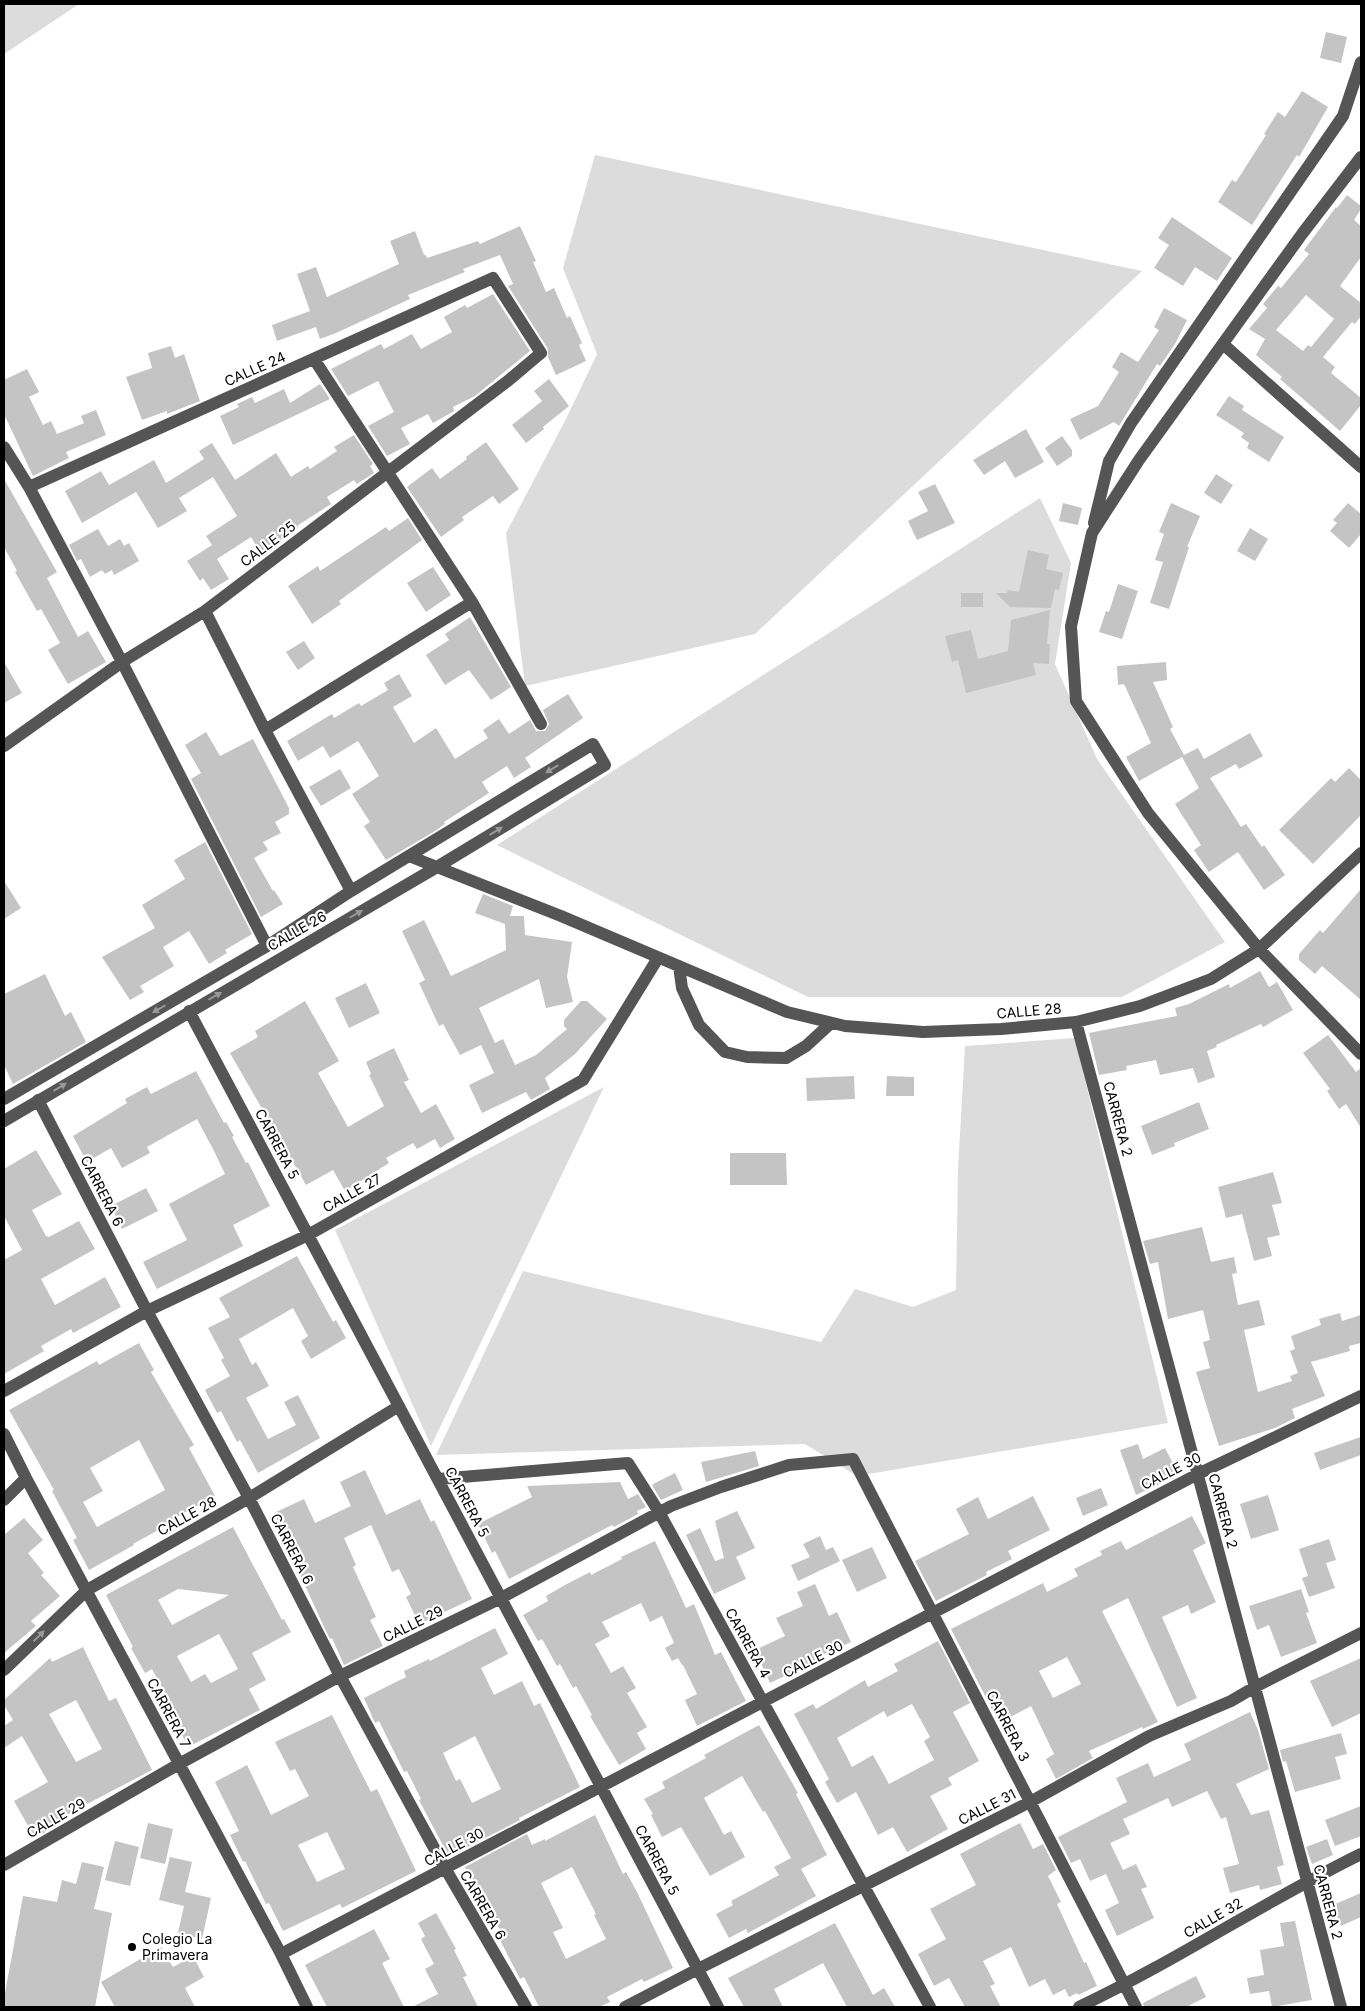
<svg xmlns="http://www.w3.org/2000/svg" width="1365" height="2011" font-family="Inter,sans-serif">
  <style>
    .green { fill: #dcdcdc }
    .building { fill: #c4c4c4; fill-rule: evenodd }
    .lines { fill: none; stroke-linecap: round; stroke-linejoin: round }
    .minor { stroke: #555; stroke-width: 12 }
    .oneway { fill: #999 }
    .poi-dot { fill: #000; stroke: #fff; stroke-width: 2 }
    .labels { text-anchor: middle; stroke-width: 4.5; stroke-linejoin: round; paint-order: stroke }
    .street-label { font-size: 14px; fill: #000; stroke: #fff }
    .poi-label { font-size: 14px; fill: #000; stroke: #fff; text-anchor: start }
  </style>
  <rect width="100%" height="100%" fill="#fff"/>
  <!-- green -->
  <path class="green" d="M4,4h75l-75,50z
    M595,155l547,116 -387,363 -230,52 -19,-153 61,-116 30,-63 -34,-86z
    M1040,498l31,65 -16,101 42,95 128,183 -103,55h-314l-311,-152z
    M1075,1038l93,385 -311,53 -52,-32 -369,11 87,-184 298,71 34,-53 58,18 43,-17 2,-121 7,-123z
    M604,1087l-173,359 -96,-216z"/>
  <!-- building -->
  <path class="building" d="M1326,32l21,5 -6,26 -21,-5z
    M1302,91l26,16 -29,50 -2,-2 -45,70 -34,-23 14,-22 4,2 30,-47 -2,-1 14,-22 7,5z
    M1347,195l14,11v3l-7,11 7,6v31l-21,29 21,17v13l-6,8 -3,-2 -29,35 12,10 -4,6 30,25v7l-21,26 -60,-52 2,-2 -26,-22 9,-16 -16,-10 18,-21 -4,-4 15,-18 3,2 28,-34 -5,-4 32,-43 1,1zM1306,295l28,24 -23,28 -3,-2 -5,6 -27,-21z
    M1172,217l60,41 -15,23 -22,-14 -12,19 -29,-18 15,-23 -11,-7z
    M520,226l16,35 -3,1 13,30 8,-4 13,30 3,-2 12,27 -3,2 7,16 -30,14 -8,-18v-8l-40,-63 5,-2 -13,-29 -37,14 2,3 -57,23 2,4 -74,34 -16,6 -4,-12 -39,14 -5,-16 38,-14 -13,-37 19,-7 11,30 72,-33 -9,-23 25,-10 9,24h2l1,3 51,-17 2,3z
    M493,294l37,57 -55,45 -22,11 1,4 -21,12 -5,-9 -27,14 9,16 -23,12 -19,-30 26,-14 -16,-31 -30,15 -17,-27 50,-25 3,5 28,-15 9,15 31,-17 -8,-15 21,-12 2,3z
    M1164,308l23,12 -12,24 -15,22 -3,-2 -38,62 -5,-4 -34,18 -10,-21 28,-13 21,-34 -7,-5 9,-15 17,10 21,-32 -5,-3z
    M171,346l4,12 9,-4 16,47 -33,13v-3l-25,9 -16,-43 26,-9 -4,-15z
    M27,369l12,23 -10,5 14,28 8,-4 6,13 27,-11 -3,-7 15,-6 10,25 -40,17 3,6 -36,18 -29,-62v-34z
    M549,379l20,27 -26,21 1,2 -18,14 -14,-18 30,-24 -8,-10z
    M320,384l10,15 -97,46 -13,-29 19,-9 -2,-3 15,-7 3,6 29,-14 6,14z
    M1229,396l15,10 -2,4 42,27 -15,25 -22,-14 2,-5 -8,-6 3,-4 -28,-18z
    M1026,429l18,33 -29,16 -10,-17 -21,14 -11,-15z
    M354,435l19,29 -3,2 4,7 -17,11 -3,-4 -27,17 4,7 -34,22 1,2 -22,15 2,3 -15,11 -12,-20 -34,22 12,20 -18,11 -8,-12 -3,3 -13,-20 25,-16 -6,-9 31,-20 -24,-39 -34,21 8,13 -29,17 -22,-36 -54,31 -17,-32 36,-20 8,14 45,-25 12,23 38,-24 -5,-8 13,-8 23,37 41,-27 15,24 17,-11 2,3 27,-18 -3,-4z
    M1062,436l10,14v6l-15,10 -12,-18z
    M486,442l33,47 -20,15 -6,-8 -31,21 2,3 -23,17 -34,-50 25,-19 8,11 27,-20 -1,-2z
    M1216,474l17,11 -12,19 -17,-11z
    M4,479l53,93 -10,6 31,59 10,-6 18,31 -38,22 -20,-34 12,-7 -19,-34 -4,2 -22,-39 2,-1 -13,-24z
    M935,484l20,39 -38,17 -9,-19 20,-10 -10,-19z
    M1063,503l19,5 -4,17 -19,-4z
    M1171,503l29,13 -13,31h2l-20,62 -19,-6 13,-41 -8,-2 9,-26 -5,-2z
    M1348,503l13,11v20l-12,14 -19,-17 7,-8 -4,-3z
    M408,518l14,22 -83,61 2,3 -29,20 -24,-38 30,-20 2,5 66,-44 3,4z
    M1250,528l18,11 -13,22 -18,-10z
    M98,529l10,17 12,-7 4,7 5,-3 10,18 -25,14 -2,-5 -7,4 -3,-4 -12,7 -9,-18 -4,2 -8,-16z
    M1028,550l21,5 -3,14 17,4 -4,17 -4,-1 -4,19 -41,-1 -14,-14h11l1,-3 11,2z
    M433,567l18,28 -25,17 -19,-29z
    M1118,584l20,7 -16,48 -23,-7 7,-21 3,1z
    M961,593h22v14h-22z
    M1050,610l-3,34h3l-1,20 -16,-1 3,12 -70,18 -8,-33 -6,2 -7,-26 26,-6 7,29 30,-8 3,-31z
    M470,617l41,70 -20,13 -22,-30 -24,15 -19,-30 23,-15 -4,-6z
    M304,641l11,17 -17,12 -12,-18z
    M4,662l18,31 -18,10z
    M1166,662l1,18 -14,2 20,45 -3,2 14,26 14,-7 6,11 46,-26 13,23 -24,13 -3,-5 -26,14 31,49 5,-3 16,23 2,-2 21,30 -21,15 -26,-38 -29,20 -15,-22 7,-5 -26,-41 24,-16 -17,-31 -43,24 -13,-24 25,-14 -27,-59 -6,1 -1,-19z
    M399,674l13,22 -19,11 21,36 22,-15 19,31 33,-21 -5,-8 16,-11 10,15 21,-14 6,11h9l4,-7 -6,-14 25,-16 15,24 -58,40 6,9 -17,11 -7,-12 -25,16 7,11 -45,29 1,2 -10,7 -49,29 -22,-34 6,-4 -18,-28 27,-18 -21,-35 -28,17 -7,-12 -25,15 -11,-20 45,-27 2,4 25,-15 2,3 27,-16 -4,-7z
    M206,732l14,24 33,-17 36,69v6l-14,8 6,11 -18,9 5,8 -14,8 19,33 1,-1 9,14 -22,13 -70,-138 10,-6 -16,-28z
    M1349,768l12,12v35l-48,49 -34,-34 52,-52 4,4z
    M340,769l11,19 -30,18 -12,-19z
    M205,842l47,92 -27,16 2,3 -18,11 -20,-33 -26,16 11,19 -34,20 4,6 -14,8 -28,-43 53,-29 -13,-23 43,-26 -11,-19z
    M4,881l17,27 -17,11z
    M1361,889v111l-39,-34 -7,8 -16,-14v-6l21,-24 3,3z
    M483,894l30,12 -3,10h14l1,19 47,7 -5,35 6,25 -27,6 -7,-29 -60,29 16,35 8,-4 12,26 21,-10 31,-26 -3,-3v-6l17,-19h6l20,18 -32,35 -30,24 5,11 -19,11 -5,-8 -44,21 -13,-28 25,-12 -13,-28 -21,10 -17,-31 -4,2 -20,-43 6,-3 -23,-49 22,-11 27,56 55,-26 -1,-26 -30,-11z
    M1260,971l9,16 8,-5 16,28 -30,17 -2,-3 -45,21 1,2 -10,4 8,26 -17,6 -5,-15 -33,7 -4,-15 -30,6 1,4 -28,5 -10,-42 88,-17 -2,-8 14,-4 40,-20 1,4z
    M45,974l20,42 6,-4 15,30 -73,42 -9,-19v-71z
    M366,983l14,30 -31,15 -14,-30z
    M305,1001l34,60 -21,12 30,54 36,-21 -15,-31 2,-1 -5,-12 28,-14 15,32 -5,2 17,31 15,-9 19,35 -15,9 -5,-9 -18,10 -4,-6 -27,15 3,5 -44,28 -12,-21 -27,15 -76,-132 28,-16 -3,-6z
    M1328,1035l28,37 5,-4v60l-15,-24 -7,5 -12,-18 3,-2 -27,-36z
    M196,1071l28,52 2,-1 8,14 -2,1 14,26 2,-1 22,44 -37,19 10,21 -86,43 -14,-27 44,-22 -18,-36 56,-30 -11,-23 -17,-32 -50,28 3,6 -28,15 -11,-20 -24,14 -14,-26 54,-33 -2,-4 22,-12 4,7z
    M854,1076l1,23 -48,2 -1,-23z
    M887,1076l27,1v19h-28z
    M1199,1102l10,27 -35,14 1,3 -23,9 -11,-29z
    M36,1150l26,44 -30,16 14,26 3,1 30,-16 16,28 -54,30 14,26 50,-28 16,30 -48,26 -2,-4 -30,17 3,5 -40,23v-114l18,-10 -18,-34v-47z
    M730,1153h56l1,32h-57z
    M1273,1172l9,31 -10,2 8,30 -13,3 5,18 -18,5 -12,-47 -16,4 -8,-31z
    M146,1188l12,23 -36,18 -11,-23z
    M1202,1227l9,35 23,-5 3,16 -5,1 6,31 21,-5 6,25 -21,5 14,62 34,-11 -2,-5 8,-3 -8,-22 5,-2 -4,-13 30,-11 -2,-6 21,-6 2,8 19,-6v28l-12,3 1,5 -39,11 14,34 -33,13 3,9 -20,10 -56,18 -23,-74 14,-4 -7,-26 7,-2 -7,-30 -35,9 -10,-57 -8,2 -7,-23z
    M297,1256l36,66 3,-2 10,18 -35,21 -10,-18 7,-5 -15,-28 -54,31 13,26 4,-3 13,24 -23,12 22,41 28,-14 -12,-23 14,-7 22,43 -62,35 -18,-33 -3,2 -16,-31 -4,2 -12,-23 25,-14 -9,-16 3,-2 -16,-30 22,-11 -11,-19z
    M139,1343l15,27 -3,2 43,73 -5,3 26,48 -54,30 1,2 -29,16 1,1 -45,25 -16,-30 4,-2 -25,-47 2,-1 -45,-80 88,-49 2,4zM139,1440l26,50 -68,37 -14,-25 20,-11 -13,-23z
    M1361,1437v18l-41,15 -6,-17z
    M1138,1444l5,15 22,-11 14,27 -43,20 -16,-45z
    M755,1451l4,15 -53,16 -5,-20z
    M365,1470l21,45 34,-16 11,23 3,-2 38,79 -53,25 -13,-27 5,-3 -12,-25 -7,3 -21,-47 -27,13 12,27 -3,2 23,50 -6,3 13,26 -39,19 -12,-27 -2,1 -6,-12 -41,-90 2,-1 -11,-23 30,-14 11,24 36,-17 -11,-24z
    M675,1473l8,17 -22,10 -8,-13v-3z
    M620,1482l8,17 10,-5 8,13 -9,4 1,3 -24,13 -2,-2 -103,54 -14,-28 -3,2 -14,-29 54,-27 -5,-11z
    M1101,1488l7,17 -25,11 -7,-18z
    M1268,1495l11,35 -28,9 -11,-35z
    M1033,1496l17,34 -42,21 4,8 -26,13 1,3 -51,26 -21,-40 54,-27 -13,-25 22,-12 10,22z
    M737,1511l18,37 -19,9 10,22 -32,15 -28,-59 14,-7 15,33 9,-3 -9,-37z
    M1192,1516l14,27 -13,7 23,52 -25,12 -3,-9 -26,12 35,81 -20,9 -49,-109 -26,13 56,111 -15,7 -1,-2 -53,24 4,7 -37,21 -10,-20 8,-5 -23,-48 -32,17 -48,-94 92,-46 4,9 31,-16 -4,-7 28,-14 -2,-4 21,-10 5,9zM1067,1657l14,27 -28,14 -14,-27z
    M24,1518l19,22 -15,13 16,20 -3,2 19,21 -29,25 5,5 -32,27v-118z
    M233,1527l49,93 2,-1 7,13 -39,21 14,27 -17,9 11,21 -72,37 -25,-51 3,-1 -14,-26 -7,4 -14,-25 2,-1 -27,-52zM178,1589l51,6 -57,30 -14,-25zM219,1634l19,35 -27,14 -6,-9 -14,8 -14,-26z
    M820,1536l6,14 7,-3 7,14 -42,20 -7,-16 19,-8 -7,-13z
    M1329,1539l7,21 -10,3 9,25 -26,9 -7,-19 6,-2 -9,-27z
    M655,1541l31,67 8,-4 21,51 6,-3 25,49 -49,25 -12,-26 12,-6 -14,-29h-1l-4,-7 -6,3 -7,-13 9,-5 -12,-27 -12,6 -9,-19 -39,19 8,14 -15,8 16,29 12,-7 13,22 -9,5 20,34 -10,6 9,16 -27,16 -29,-49 2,-1 -16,-29 -3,2 -13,-24 -3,2 -15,-27 -4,2 -15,-26 25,-14 -2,-5 19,-11 25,-13 1,3 31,-16 -1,-2z
    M872,1547l15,31 -30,14 -15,-32z
    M815,1584l14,32 8,-4 14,30 -29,13 1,3 -53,25 -15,-33 30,-14 -9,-18 27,-12 -6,-14z
    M1301,1589l8,23 -3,1 11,30 -36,14 -12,-32 -12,5 -8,-24z
    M495,1628l13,26 -27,14 13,27 28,-14 12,25 6,-3 40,84 -61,31 1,2 -62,32 -1,-2 -9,5 -29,-55 2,-1 -14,-28 -3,1 -25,-51 -4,2 -11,-25 42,-21 -2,-6 25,-12 1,2zM475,1736l26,53 -29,14 -12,-24 -4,2 -13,-28z
    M938,1641l32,62 -17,9 26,49 -31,17 4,7 -22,11 18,33 -41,23 -14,-25 -15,8 -22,-43 -19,11 -12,-21 4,-3 -35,-65 19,-10 3,5 49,-29 3,7 30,-16 -4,-7zM912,1704l18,33 -6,4 10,19 -45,24 -16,-29 -21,12 -15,-29 47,-27 3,6z
    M83,1647l26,54 7,-3 36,72 -86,45 2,4 -33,19 -21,-37 34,-19 -26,-46 -18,12v-22l9,-6 -9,-15v-5l46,-42 2,4zM76,1700l26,49 -26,13 -27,-48z
    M1361,1658v55l-29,14 -22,-46z
    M1250,1712l8,18 11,39 -33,15 15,31 18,-5 15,55 -7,2 5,17 -22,6 -1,-5 -29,8 -7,-25 16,-4 -13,-47 -5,2 -14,-28 -35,16 -4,-9 -45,21 7,15 -20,9 13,27 13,-6 11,23 -6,2 13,29 -37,18 -12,-26 14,-7 -13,-29 -16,7 -10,-22 -9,4 -13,-26 69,-35 -11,-24 32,-15 6,14 37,-17 -7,-16z
    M332,1715l39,77 6,-3 39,82 -74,37 -2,-4 -57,27 -14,-28 -3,1 -21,-43 -2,1 -13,-27 9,-4 -24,-49 32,-17 24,50 38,-19 -14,-27 -5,2 -15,-29zM327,1832l18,37 -28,13 -19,-37z
    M759,1725l39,68 -2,1 31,61 -26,14 15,27 -68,37 -2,-4 -17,9 -13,-24 17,-9 -2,-4 48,-26 -5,-8 17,-9 -26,-47 -2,1 -21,-36 -38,22 20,37 7,-4 14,26 -35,19 -29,-49 -19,10 -11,-22 2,-1 -9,-15 21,-11 -3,-6 44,-24 -2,-3z
    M1341,1733l6,21 -12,3 6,22 -46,13 -9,-31 -3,1 -3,-12z
    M1361,1806v30l-26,10 -10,-26z
    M595,1815l28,59 3,-2 11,20 36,76 -29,14 -2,-3 -35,18 3,5 -11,5h-60l-15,-30 -4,2 -21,-41 4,-2 -14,-27 -2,2 -22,-44 62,-33 5,11 13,-6v2zM572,1867l24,47 -2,1 12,24 -40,20 -13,-27 10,-4 -22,-45z
    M148,1823l25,6 -8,35 -25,-6z
    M1020,1823l13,26 10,-5 13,26 -8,6 13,26 -4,2 27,59 2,-1 11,24 -19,9 -1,-2 -8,4 -4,-8 -12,6 -8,-16 -16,8 -18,-40 -28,14 12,23 -5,2 11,21h-36l-16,-29 -15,8 -16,-32 28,-15 -16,-30 46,-24 -16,-31z
    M1327,1839l6,16 -21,9 -6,-17z
    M115,1841l24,6 -9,39 -25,-6z
    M170,1857l22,5 -7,30 26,6 -9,41 -24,-6 6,-27 -25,-6z
    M82,1862l22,5 -10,42 18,4 -17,94h-91v-9l19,-102 34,6 5,-22 14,4z
    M1361,1893v24l-20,9 -8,-21z
    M436,1913l20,36 -2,1 13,26 -4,1 15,30h-66l26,-13 -13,-25 9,-5 -13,-25 4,-3 -7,-13z
    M1295,1921l17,79 -40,7 -3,-16 -19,3 -3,-16 17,-3 -4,-25 24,-4 -4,-23z
    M835,1923l38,72 11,-7 11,19h-48l-24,-44 -49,26 9,18h-39l-16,-29z
    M374,1929l16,30 -8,4 22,44h-77l-22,-42z
    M161,1947l12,20 20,-11 11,21 -19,11 10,19h-80l-14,-25z
    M1196,1976l10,21 -20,10h-42l-1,-4z"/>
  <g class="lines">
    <!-- minor -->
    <path class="minor" d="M1361,157l-59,77 -163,226 -47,73 -21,93 5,75 72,112 111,136 102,105
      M1223,344l138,123
      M314,359l158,243 69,122
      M4,447l25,40 93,175 145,284
      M1094,523l15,-62 22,-38 212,-307 18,-54
      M205,611l60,119 86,161
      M265,730l207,-128
      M4,746l118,-84 83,-51 304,-231 32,-27 -48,-75 -464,209
      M409,856l152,60 226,96 58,14 78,6 78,-3 75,-7 64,-16 71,-27 48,-30 102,-96
      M679,966l3,22 17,37 26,27 22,5 39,1 20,-12 25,-23
      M189,1011l529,996
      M1076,1022l265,985
      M4,1099l263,-153 84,-55 242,-147 12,21 -168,102 -433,254
      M38,1100l109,211 102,187 91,178 105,192 81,139
      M4,1391l143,-80 161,-76 275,-155 75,-122
      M4,1434l22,44 255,476 26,53
      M438,1479l190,-16 31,49 271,495
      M4,1500l22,-22
      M4,1670l83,-80 162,-92 150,-92
      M4,1865l175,-101 161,-88 161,-78 170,-92 50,-19 68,-22 64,-6 283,548
      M281,1954l917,-480 163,-78
      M625,2007l73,-38 332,-167 119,-66 82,-35 24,-14 106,-54
      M1079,2007c97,-46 186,-106 282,-153"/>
  </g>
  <!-- one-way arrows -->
  <defs><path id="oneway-solid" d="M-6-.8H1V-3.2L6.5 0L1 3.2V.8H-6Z" transform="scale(1.25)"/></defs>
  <g class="oneway">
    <use href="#oneway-solid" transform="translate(552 769) rotate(149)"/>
    <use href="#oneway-solid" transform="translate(496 831) rotate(-31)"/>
    <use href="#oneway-solid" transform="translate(356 914) rotate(-30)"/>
    <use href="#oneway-solid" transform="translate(215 996) rotate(-30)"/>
    <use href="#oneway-solid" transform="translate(159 1009) rotate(150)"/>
    <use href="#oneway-solid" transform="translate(60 1087) rotate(-31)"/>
    <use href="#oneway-solid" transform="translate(39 1636) rotate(-44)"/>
  </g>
  <!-- markers -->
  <circle class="poi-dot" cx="132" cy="1947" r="5"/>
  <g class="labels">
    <!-- street labels -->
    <g class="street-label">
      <text transform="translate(255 369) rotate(-24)" y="5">CALLE 24</text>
      <text transform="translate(268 544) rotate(-37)" y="5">CALLE 25</text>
      <text transform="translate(297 931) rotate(-30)" y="5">CALLE 26</text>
      <text transform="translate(1029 1011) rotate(-5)" y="5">CALLE 28</text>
      <text transform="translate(1118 1119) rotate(75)" y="5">CARRERA 2</text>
      <text transform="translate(277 1144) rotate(62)" y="5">CARRERA 5</text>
      <text transform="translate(102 1191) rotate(63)" y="5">CARRERA 6</text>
      <text transform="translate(352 1193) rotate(-29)" y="5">CALLE 27</text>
      <text transform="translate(1171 1471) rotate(-27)" y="5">CALLE 30</text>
      <text transform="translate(467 1502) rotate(62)" y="5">CARRERA 5</text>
      <text transform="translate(1223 1511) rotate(75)" y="5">CARRERA 2</text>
      <text transform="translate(187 1516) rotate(-29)" y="5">CALLE 28</text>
      <text transform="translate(292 1549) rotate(63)" y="5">CARRERA 6</text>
      <text transform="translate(413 1624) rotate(-26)" y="5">CALLE 29</text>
      <text transform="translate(748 1643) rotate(61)" y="5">CARRERA 4</text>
      <text transform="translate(813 1659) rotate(-27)" y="5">CALLE 30</text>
      <text transform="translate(169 1713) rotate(62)" y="5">CARRERA 7</text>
      <text transform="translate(1008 1726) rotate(63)" y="5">CARRERA 3</text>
      <text transform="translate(987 1807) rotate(-27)" y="5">CALLE 31</text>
      <text transform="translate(56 1818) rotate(-30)" y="5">CALLE 29</text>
      <text transform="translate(454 1847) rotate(-28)" y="5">CALLE 30</text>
      <text transform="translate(657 1860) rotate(62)" y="5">CARRERA 5</text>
      <text transform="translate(1328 1902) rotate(75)" y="5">CARRERA 2</text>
      <text transform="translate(483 1905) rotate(60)" y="5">CARRERA 6</text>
      <text transform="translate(1213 1918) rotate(-30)" y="5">CALLE 32</text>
    </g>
    <!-- poi labels -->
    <g class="poi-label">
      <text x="142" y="1944">Colegio La<tspan x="142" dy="16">Primavera</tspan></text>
    </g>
  </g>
  <!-- border -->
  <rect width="1365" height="2011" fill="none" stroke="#000000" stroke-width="10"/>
</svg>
